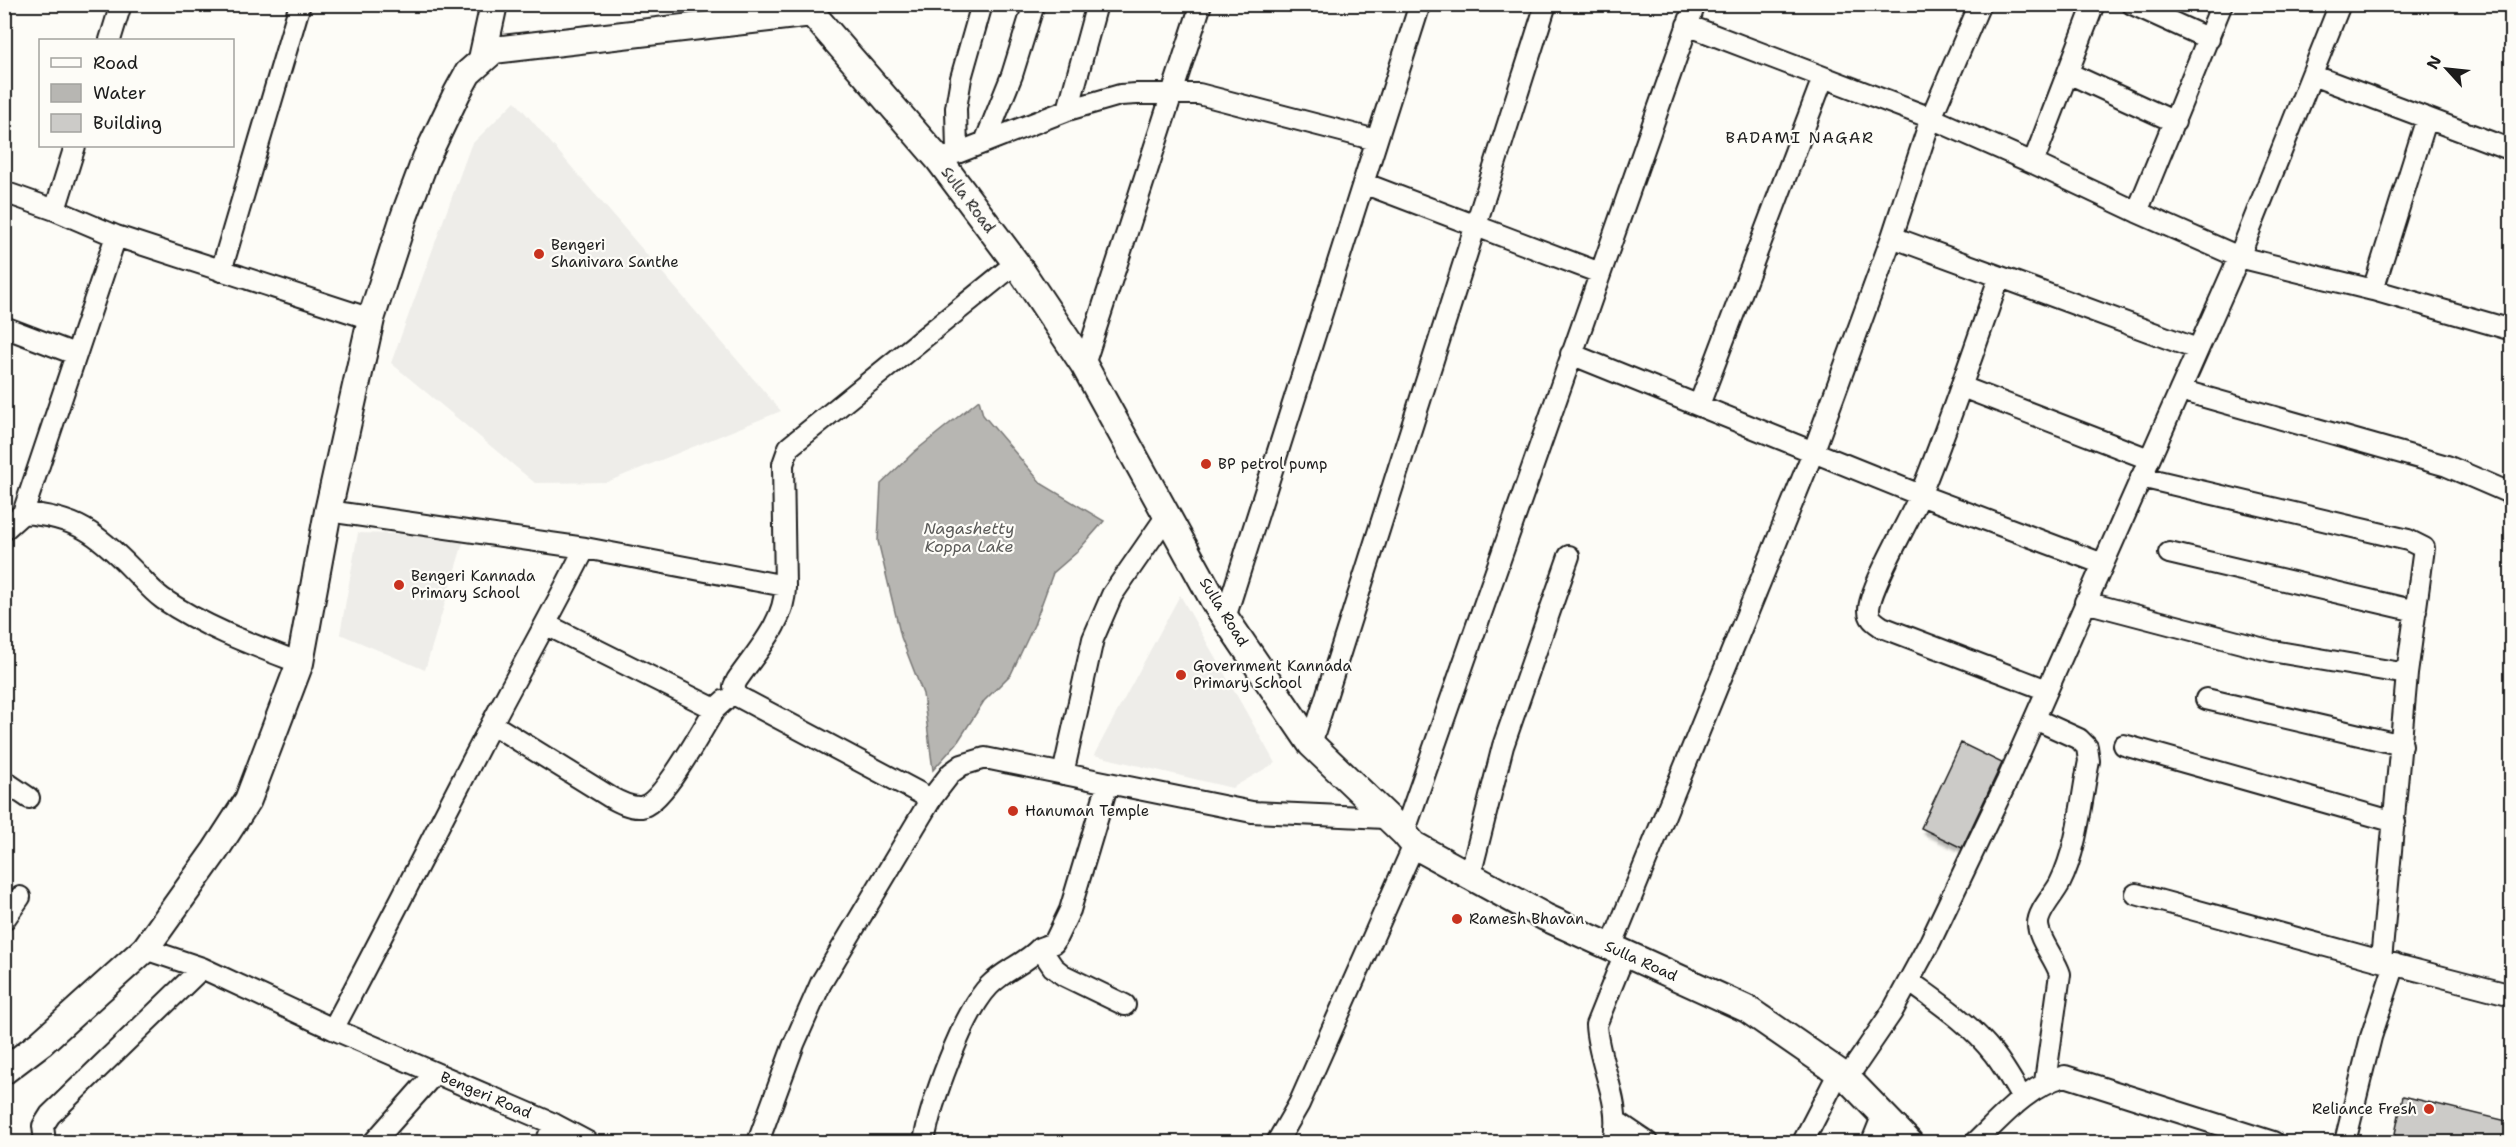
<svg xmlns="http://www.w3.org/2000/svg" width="2516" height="1147" font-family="'Shantell Sans',sans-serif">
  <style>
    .built { fill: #eeede9 }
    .water { fill: #b7b6b2; stroke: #797876; stroke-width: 1.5 }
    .building { fill: #cccbc8; stroke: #1c1c1c; stroke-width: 1.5; filter: url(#shadow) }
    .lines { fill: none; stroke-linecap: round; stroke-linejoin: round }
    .minor-casing { stroke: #1c1c1c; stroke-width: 24 }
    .major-casing { stroke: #1c1c1c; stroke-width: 30 }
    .minor { stroke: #fdfcf7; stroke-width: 20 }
    .major { stroke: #fdfcf7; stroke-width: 26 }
    .poi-dot { fill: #c8321e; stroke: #fdfcf7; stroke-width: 2 }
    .labels { text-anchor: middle; stroke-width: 4.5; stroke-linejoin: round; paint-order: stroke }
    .street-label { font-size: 15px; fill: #1c1c1c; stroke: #fdfcf7 }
    .poi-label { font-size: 15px; fill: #1c1c1c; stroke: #fdfcf7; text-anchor: start }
    .neighbourhood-label { font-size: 16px; letter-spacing: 1.5px; fill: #1c1c1c; stroke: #fdfcf7 }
    .water-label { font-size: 16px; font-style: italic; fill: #5a5a58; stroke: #fdfcf7 }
  </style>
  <defs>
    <filter id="shadow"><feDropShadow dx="3.5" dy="6" stdDeviation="1.5" flood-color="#0004"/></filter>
  </defs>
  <rect width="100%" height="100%" fill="#fdfcf7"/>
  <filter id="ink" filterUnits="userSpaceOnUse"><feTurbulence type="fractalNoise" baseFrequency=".0167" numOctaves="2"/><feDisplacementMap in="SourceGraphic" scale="12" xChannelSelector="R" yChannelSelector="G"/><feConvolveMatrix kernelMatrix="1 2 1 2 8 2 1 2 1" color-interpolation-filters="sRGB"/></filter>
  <g filter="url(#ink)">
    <!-- built -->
    <path class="built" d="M515,101l266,310 -174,71 -72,1 -144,-120 80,-218z
      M358,533l107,3 -40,134 -85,-36z
      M1180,595l95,168 -43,25 -138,-33z"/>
    <!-- water -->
    <path class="water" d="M979,400l4,15 59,69 62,37 -28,32 -23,20 -19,52 -23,49 -27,27 -27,42 -24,27 -10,-76 -22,-57 -23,-96 3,-57 33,-32z"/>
    <!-- building -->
    <path class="building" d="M1961,743l41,20 -40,85 -41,-20z
      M2403,1096l108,26v21h-118z"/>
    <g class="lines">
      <!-- minor casing -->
      <g class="minor-casing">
        <path id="minor" d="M2094,4l-61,159 104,49
          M2132,4l77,35
          M2222,4l-85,208 102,45 134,33 139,40
          M1687,25l244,93 102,45
          M110,40l11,-36
          M2068,73l107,49
          M2312,75l200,75
          M1068,110l29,-106
          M985,142l27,-67 22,-71
          M957,153l-1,-45 5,-30 21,-74
          M939,160l129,-50 52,-15 17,-1h62l177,46
          M1363,183l237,90
          M4,192l51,18 61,26 255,83
          M55,210l20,-64
          M1892,237l305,112
          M221,271l79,-267
          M1999,278c-25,72 -49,144 -78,215 -10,25 -52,95 -52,117 0,9 6,12 13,17l165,63
          M2373,290l54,-172
          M4,327l71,27
          M1571,354l349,141 183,69
          M1084,365l117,-361
          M1962,387l187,72
          M2180,390l267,76 65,28
          M1699,405l124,-327
          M2141,477l267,63 16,8 -17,126 -26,287 131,34
          M328,511l257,37 200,38c1,35 -29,66 -48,94l-3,6 3,10 194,103
          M23,513l93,-277
          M4,530l19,-17c53,4 74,20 110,57 9,9 19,21 30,29 41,28 90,46 137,64
          M2169,553l247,58
          M785,586l-2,-122 6,-17 227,-184
          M2085,602l187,49 135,23
          M1225,618l195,-614
          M547,625l168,84 10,-9
          M2206,699l196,46
          M2035,719l44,20 8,8 2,14c-8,39 -11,86 -29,122 -6,12 -22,28 -22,41 0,15 17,34 22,50l-15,108
          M492,724l118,73c9,5 20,11 31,10 22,-3 61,-78 74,-98
          M1311,744l235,-740
          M2124,745l271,77
          M1063,774l30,-135 19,-44 56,-81
          M4,781l25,17
          M1108,783l-38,127 -16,33 -14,5 13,19 10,8 62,30
          M1404,833l291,-829
          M1470,876l33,-130 66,-190
          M2136,894l245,67
          M4,920l16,-23
          M1611,947l203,-497 78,-213 39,-119 49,-114
          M145,949l57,19 131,61 221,95 34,18
          M1909,981c30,22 62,43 85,73 11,14 19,29 28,44
          M333,1029c54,-101 105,-203 158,-304 31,-59 64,-117 94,-177
          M1847,1078l45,-66 38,-70 77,-161 232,-524 101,-253
          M1616,1121l31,21
          M45,1142l-2,-16 7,-11 152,-147
          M374,1142l61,-69
          M546,1142l8,-18
          M758,1142l36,-98 27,-61 110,-184 20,-26 11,-8 23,-7 267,54 133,6
          M924,1142c6,-37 39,-129 65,-156 15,-16 36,-22 51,-38
          M1277,1142l22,-38 115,-259
          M1613,1142c10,-40 -15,-77 -17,-117l29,-72
          M1803,1142l36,-70
          M1872,1142l10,-25
          M1976,1142c27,-26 52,-56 89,-66l208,66
          M2345,1142l26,-105 24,-73"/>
      </g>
      <!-- major casing -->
      <g class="major-casing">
        <path id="major" d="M804,4l135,156 77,103 68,102 131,238 96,141 93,89 10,12 131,72 202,92 100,69 62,64
          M482,59l12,-55
          M4,1071l37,-28 104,-94 70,-98 33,-51 52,-137 28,-152 43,-192 33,-102 22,-59 31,-65 11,-20 26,-23 318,-37"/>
      </g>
      <!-- minor -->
      <use href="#minor" class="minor"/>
      <!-- major -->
      <use href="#major" class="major"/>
    </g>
  </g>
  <!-- markers -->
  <g class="poi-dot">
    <circle cx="539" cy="254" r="6"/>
    <circle cx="1206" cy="464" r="6"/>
    <circle cx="399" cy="585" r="6"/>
    <circle cx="1181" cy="675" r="6"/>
    <circle cx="1013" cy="811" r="6"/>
    <circle cx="1457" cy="919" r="6"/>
    <circle cx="2429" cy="1109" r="6"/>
  </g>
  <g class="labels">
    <!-- street labels -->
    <g class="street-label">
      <text transform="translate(968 200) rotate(53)" y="5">Sulla Road</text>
      <text transform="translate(1224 612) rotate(58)" y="5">Sulla Road</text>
      <text transform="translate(1641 961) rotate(24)" y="5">Sulla Road</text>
      <text transform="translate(486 1095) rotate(23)" y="5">Bengeri Road</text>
    </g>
    <!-- poi labels -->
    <g class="poi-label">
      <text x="551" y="250">Bengeri<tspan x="551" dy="17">Shanivara Santhe</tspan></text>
      <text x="1218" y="469">BP petrol pump</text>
      <text x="411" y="581">Bengeri Kannada<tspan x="411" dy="17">Primary School</tspan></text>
      <text x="1193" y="671">Government Kannada<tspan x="1193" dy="17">Primary School</tspan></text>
      <text x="1025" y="816">Hanuman Temple</text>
      <text x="1469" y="924">Ramesh Bhavan</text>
      <text x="2417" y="1114" text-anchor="end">Reliance Fresh</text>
    </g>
    <!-- neighbourhood labels -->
    <g class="neighbourhood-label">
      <text x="1800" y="143">BADAMI NAGAR</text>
    </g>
    <!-- water labels -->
    <g class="water-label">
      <text x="969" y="534">Nagashetty<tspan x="969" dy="18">Koppa Lake</tspan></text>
    </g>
  </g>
  <!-- margin -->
  <rect width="2516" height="1147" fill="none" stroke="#fdfcf7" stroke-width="24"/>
  <rect x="12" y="12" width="2492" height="1123" fill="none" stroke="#1c1c1c" stroke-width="2" filter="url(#ink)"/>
  <!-- legend -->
  <rect x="39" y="39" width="195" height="108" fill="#fdfcf7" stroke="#a3a29f" stroke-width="1.5"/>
  <rect x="51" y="58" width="30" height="9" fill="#fdfcf7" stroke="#a3a29f" stroke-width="1.5"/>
  <text x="93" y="69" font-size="18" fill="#1c1c1c">Road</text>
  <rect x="51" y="84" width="30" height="18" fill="#b7b6b2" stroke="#a3a29f" stroke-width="1.5"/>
  <text x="93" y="99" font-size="18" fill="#1c1c1c">Water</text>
  <rect x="51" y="114" width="30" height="18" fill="#cccbc8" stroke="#a3a29f" stroke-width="1.5"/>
  <text x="93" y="129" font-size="18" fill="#1c1c1c">Building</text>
  <!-- north arrow -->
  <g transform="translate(2447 69) rotate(297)" stroke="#fdfcf7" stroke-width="4.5" paint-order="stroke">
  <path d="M0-4.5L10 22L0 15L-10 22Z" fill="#1c1c1c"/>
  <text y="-9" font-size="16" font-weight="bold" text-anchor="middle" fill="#1c1c1c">N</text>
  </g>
</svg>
